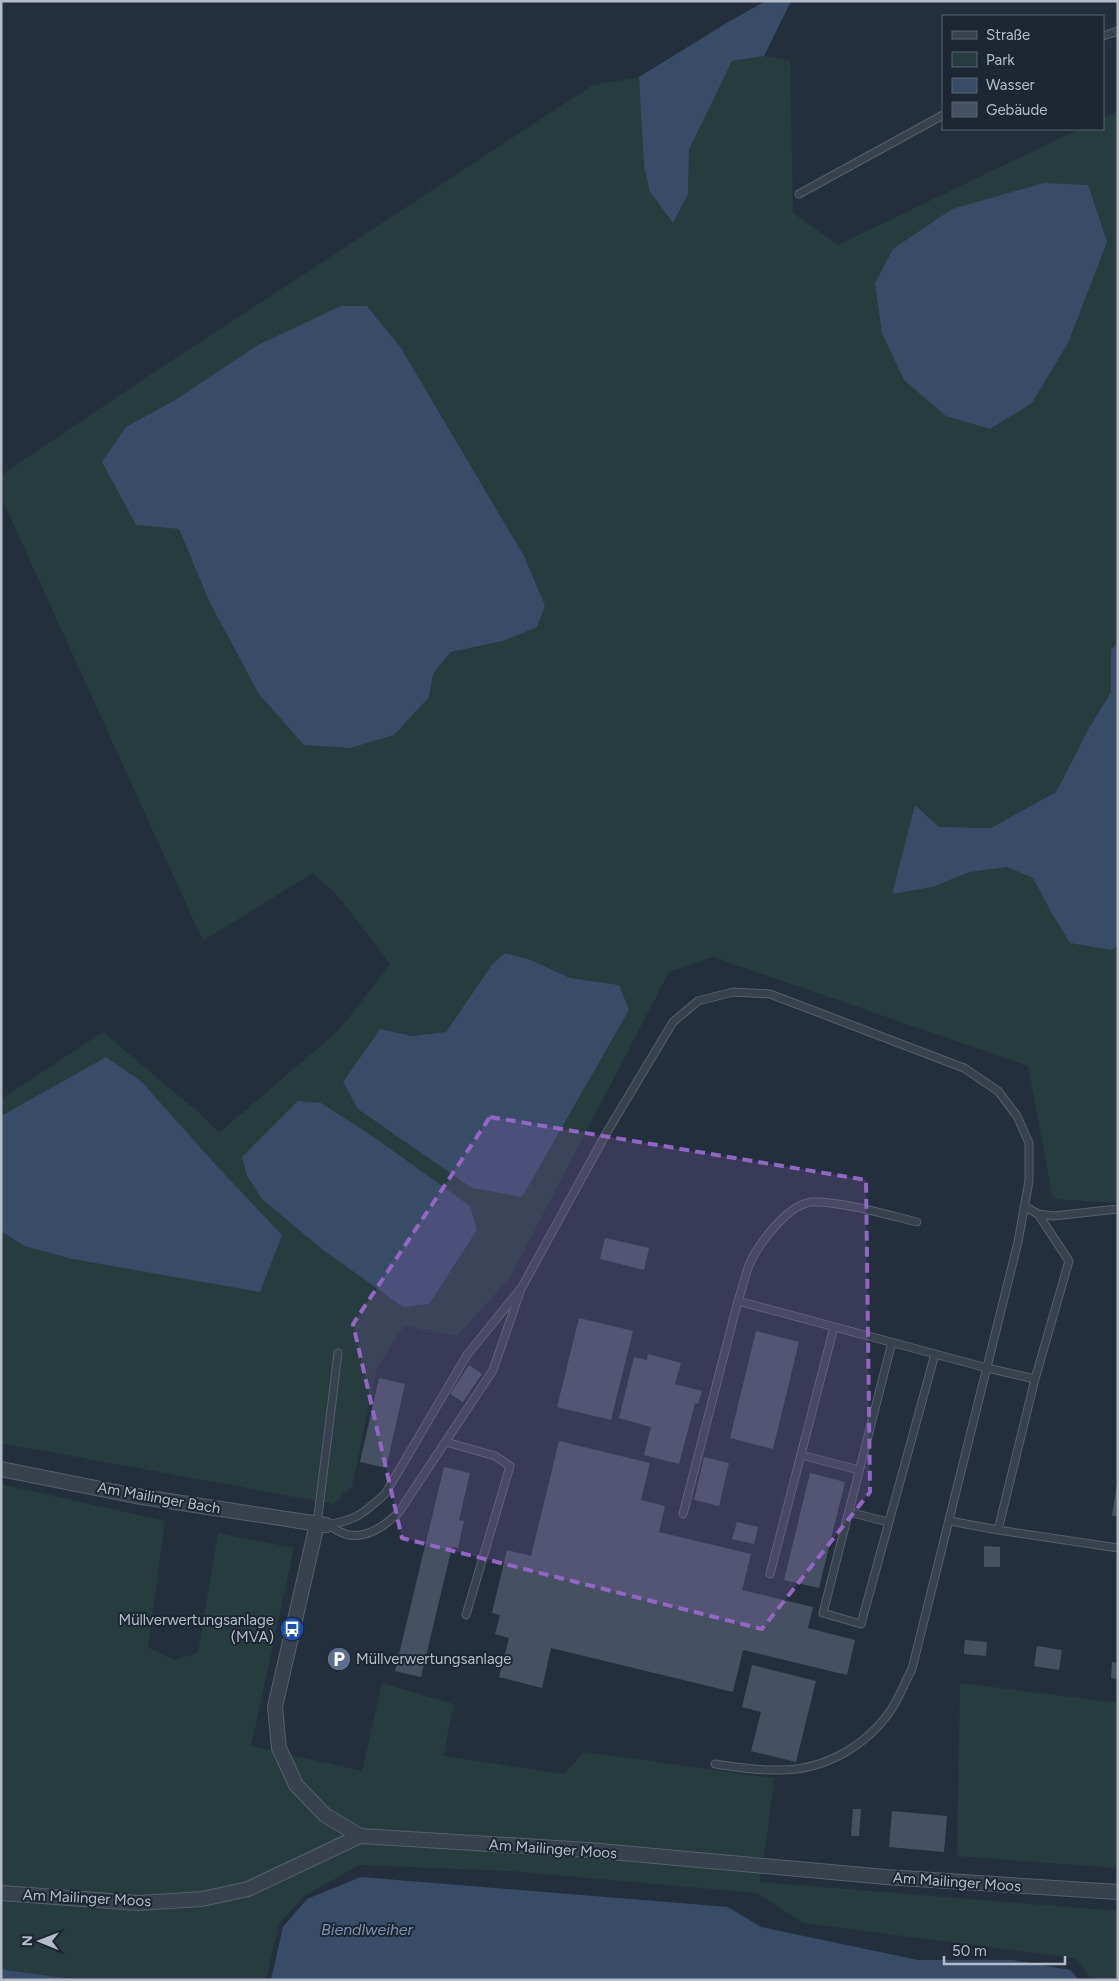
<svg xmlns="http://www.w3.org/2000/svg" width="1119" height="1981" font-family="Figtree,sans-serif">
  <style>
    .green { fill: #263c3f; fill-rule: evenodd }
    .water { fill: #394c67 }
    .building { fill: #455162 }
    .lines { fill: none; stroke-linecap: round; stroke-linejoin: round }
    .lane-casing { stroke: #565f6c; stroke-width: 9 }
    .street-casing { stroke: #565f6c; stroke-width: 16 }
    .lane { stroke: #38414e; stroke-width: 7 }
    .street { stroke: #38414e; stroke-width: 14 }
    .marked { fill: #9266c3; fill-opacity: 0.2; stroke: #9266c3; stroke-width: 4; stroke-dasharray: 10 6; stroke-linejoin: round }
    .labels { text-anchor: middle; stroke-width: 4; stroke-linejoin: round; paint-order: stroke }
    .street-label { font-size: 15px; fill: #b4bcc9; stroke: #1d2633 }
    .poi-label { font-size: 15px; fill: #b4bcc9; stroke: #1d2633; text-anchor: end }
    .water-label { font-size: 16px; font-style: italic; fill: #7c92b1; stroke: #1d2633 }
  </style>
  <rect width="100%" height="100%" fill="#242f3e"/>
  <!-- green -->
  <path class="green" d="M764,56l26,5 3,152 45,32 241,-116h24v-11l15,-7v532l-7,6v43l-22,36 -33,64 -65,36 -52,-1 -23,-22 -24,88 40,-6 38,-15 37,-6 26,12 18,34 60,38 7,-4v257l-65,-4 -25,-133 -315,-109 -44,15 -159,306 -53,58 -53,-10 -27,42 -25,118 -19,18 -332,-61v-212l23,15 48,13 99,17 111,-41 -66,-70 -74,-83 -36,-25 -105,59v-17l102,-67 96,81 20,20 120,-103 51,-66 -53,-69 -24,-22 -110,68 -202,-444v-22l164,-110 428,-280 46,-8 5,90 6,25 23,31 15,-29 1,-44 43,-89zM367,306l34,42 123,208 21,49 -42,36 -51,11 -19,22 -4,23 -220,-96 -30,-72 -43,-4 -34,-63 24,-35 49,-27zM1068,343l-36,60 -42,26zM505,953l26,7 39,18 49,7 -276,97 37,-53 32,7 34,-4 47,-69zM247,1176l156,131 -80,-57 -61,-51z
    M1,1484l164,37 -17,126 26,13 24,-7 20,-120 76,15 -43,198 111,25 20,-88 72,21 -11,52 121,18 20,-22 190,26 -8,65 -7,39 359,29v69h-25l-18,-22 -272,-35 -46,-30 -248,-22 -149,-6 -56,31 -25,28 -13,56h-186l-79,-11z
    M960,1683l158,20v165l-161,-12z"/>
  <!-- water -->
  <path class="water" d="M766,1h25l-27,55 -32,5 -43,89 -1,44 -15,29 -23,-31 -6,-25 -5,-90 91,-56z
    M1044,183l44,2 19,57 -39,101 -36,60 -42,26 -44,-13 -42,-36 -22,-47 -7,-50 18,-34 59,-40z
    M341,306h26l34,42 123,208 21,49 -8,22 -34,14 -52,11 -18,22 -4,23 -35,38 -44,13 -46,-3 -45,-51 -50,-93 -30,-72 -43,-4 -34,-63 24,-35 49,-27 83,-55z
    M1118,643v303l-7,4 -41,-7 -19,-31 -18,-34 -26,-11 -37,5 -38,15 -40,7 23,-89 24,22 52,1 65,-36 33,-64 22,-36v-43z
    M505,953l26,7 39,18 49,7 10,25 -107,187 -50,-9 -114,-79 -15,-27 37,-53 32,7 34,-4 47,-69z
    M106,1057l36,25 74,83 66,70 -22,57 -188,-33 -48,-13 -23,-15v-115z
    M298,1101l23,2 54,35 95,68 7,24 -48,74 -26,3 -80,-57 -61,-51 -15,-23 -5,-19z
    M361,1877l367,30 33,20 157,33h95l57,10 9,10h-808l12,-53 24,-28z
    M1,1969l5,1 74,10h-79z"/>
  <!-- building -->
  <path class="building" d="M605,1238l44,10 -5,22 -44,-11z
    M579,1318l54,13 -22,89 -54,-13z
    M756,1331l43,11 -26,107 -43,-11z
    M648,1354l33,9 -6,21 27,7 -4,13 -3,-1 -16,61 -35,-9 7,-28 -32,-9 15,-61 13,3z
    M469,1365l13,9 -19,28 -13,-8z
    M379,1378l26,6 -19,84 -26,-6z
    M559,1441l91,22 -9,37 24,6 -6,26 92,22 -9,36 71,17 -5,21 47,12 -8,35 -104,-25 -10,42 -182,-44 -9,40 -43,-11 10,-39 -14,-4 5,-19 -8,-2 15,-63 24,6z
    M704,1457l25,6 -10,43 -25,-6z
    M444,1467l26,6 -11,47 5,1 -6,27 -6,-1 -31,130 -26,-6z
    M810,1473l35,9 -26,106 -35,-8z
    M1117,1483h1v33h-6z
    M737,1522l21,5 -4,17 -22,-5z
    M984,1546l16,1v20h-16z
    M965,1640l22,2 -1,14 -22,-2z
    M1037,1646l25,4 -3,20 -25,-4z
    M1112,1662l6,1v16l-7,-1z
    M752,1665l64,16 -20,81 -45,-11 10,-39 -19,-5z
    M853,1809h8l-2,27h-8z
    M892,1811l55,5 -3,36 -55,-5z"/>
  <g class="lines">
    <!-- lane casing -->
    <g class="lane-casing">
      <path id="lane" d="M1103,36l15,-5
        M799,194l144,-79
        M1024,1206l14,8 15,2 65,-7
        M738,1301c4,-12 7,-25 11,-36 9,-21 39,-61 63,-63 29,-1 76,13 105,20
        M892,1342l-69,271 38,11 74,-270
        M446,1442l49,14 15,10 -44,149
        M801,1455l58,15
        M849,1512l39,10
        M683,1514l55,-213 249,67 48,11
        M950,1521l48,9 120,18
        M317,1524l21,-171
        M327,1525c29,-5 36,-11 58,-31l82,-139 55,-68 85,-155 66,-110 25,-21 35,-9 37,2 194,74 34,23 19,25 12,27v38l-11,61 -106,427c-7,13 -13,29 -21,41 -25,36 -66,60 -111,60 -22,1 -43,-3 -65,-6
        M327,1525c7,3 15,9 22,10 19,3 38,-11 50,-23l94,-142 27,-78
        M998,1530l37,-151 34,-118 -31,-47
        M770,1574l64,-247"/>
    </g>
    <!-- street casing -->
    <g class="street-casing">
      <path id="street" d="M1,1469l135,27 190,29
        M317,1524l-42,183 4,41 17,37 29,30 35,21
        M1,1893l137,10 64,-4 46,-10 112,-53 229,14 297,27 232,15"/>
    </g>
    <!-- lane -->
    <use href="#lane" class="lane"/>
    <!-- street -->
    <use href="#street" class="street"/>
  </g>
  <!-- marked area -->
  <path class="marked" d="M490,1117l376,63 4,312 -108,137 -360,-91 -49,-214z"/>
  <!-- icons -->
  <defs>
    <g id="bus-disc" transform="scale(1.25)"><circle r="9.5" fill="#1a4fb4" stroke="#1d2633"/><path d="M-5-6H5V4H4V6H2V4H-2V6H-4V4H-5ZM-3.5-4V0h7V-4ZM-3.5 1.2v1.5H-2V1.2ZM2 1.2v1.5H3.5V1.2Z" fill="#fff"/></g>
    <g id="parking-disc" transform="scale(1.25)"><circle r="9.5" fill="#5c6f8a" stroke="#1d2633"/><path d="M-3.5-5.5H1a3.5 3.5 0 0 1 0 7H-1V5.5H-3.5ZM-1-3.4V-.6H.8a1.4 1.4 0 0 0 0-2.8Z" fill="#fff"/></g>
  </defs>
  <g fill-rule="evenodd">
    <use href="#bus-disc" x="292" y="1629"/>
    <use href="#parking-disc" x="339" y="1659"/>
  </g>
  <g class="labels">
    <!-- street labels -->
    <g class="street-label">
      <text transform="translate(159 1498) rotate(10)" y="5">Am Mailinger Bach</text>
      <text transform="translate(553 1849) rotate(4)" y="5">Am Mailinger Moos</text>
      <text transform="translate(957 1882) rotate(4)" y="5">Am Mailinger Moos</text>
      <text transform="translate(87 1898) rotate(3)" y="5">Am Mailinger Moos</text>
    </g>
    <!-- poi labels -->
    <g class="poi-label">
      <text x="274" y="1625">Müllverwertungsanlage<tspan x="274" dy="17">(MVA)</tspan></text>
      <text x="356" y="1664" text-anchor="start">Müllverwertungsanlage</text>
    </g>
    <!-- water labels -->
    <g class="water-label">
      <text x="367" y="1935">Biendlweiher</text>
    </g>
  </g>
  <!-- border -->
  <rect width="1119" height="1981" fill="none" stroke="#b4bcc9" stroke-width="5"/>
  <!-- legend -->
  <rect x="942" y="15" width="162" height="115" fill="#1d2633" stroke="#59626f"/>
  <rect x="952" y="31" width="25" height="8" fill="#38414e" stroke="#59626f"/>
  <text x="986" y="40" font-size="15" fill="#b4bcc9">Straße</text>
  <rect x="952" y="52" width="25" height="15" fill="#263c3f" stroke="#59626f"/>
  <text x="986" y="65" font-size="15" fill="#b4bcc9">Park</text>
  <rect x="952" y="78" width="25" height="15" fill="#394c67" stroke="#59626f"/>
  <text x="986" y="90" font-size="15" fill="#b4bcc9">Wasser</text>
  <rect x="952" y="102" width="25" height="15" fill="#455162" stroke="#59626f"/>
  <text x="986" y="115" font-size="15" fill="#b4bcc9">Gebäude</text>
  <!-- north arrow -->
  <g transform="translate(40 1941) rotate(271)" stroke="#1d2633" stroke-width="4" paint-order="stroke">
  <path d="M0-4L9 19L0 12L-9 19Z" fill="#b4bcc9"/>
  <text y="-8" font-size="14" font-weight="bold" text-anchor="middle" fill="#b4bcc9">N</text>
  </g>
  <!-- scale -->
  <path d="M944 1956v8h121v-8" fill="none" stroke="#b4bcc9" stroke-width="2.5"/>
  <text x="952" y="1956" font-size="15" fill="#b4bcc9" stroke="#1d2633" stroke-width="4" paint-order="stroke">50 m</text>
</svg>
